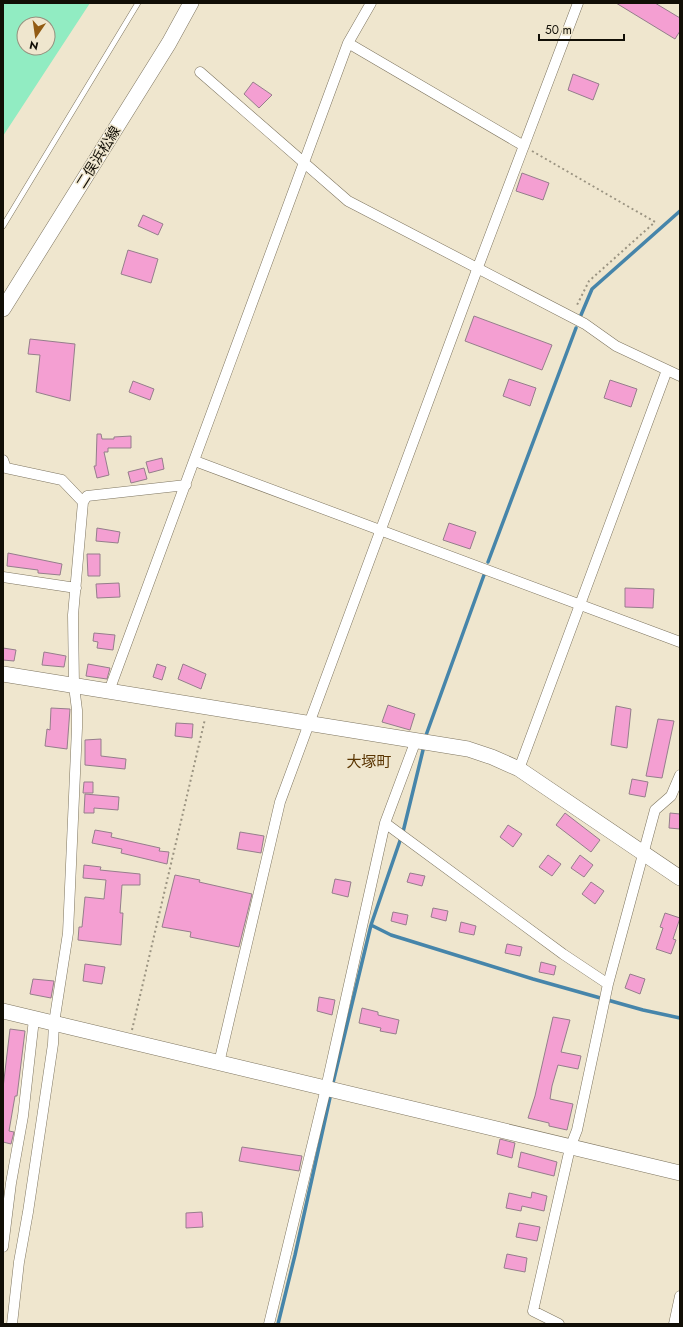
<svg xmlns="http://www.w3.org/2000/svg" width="683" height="1327" font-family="Jost,'Noto Sans JP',sans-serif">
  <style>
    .green { fill: #91ecc2; fill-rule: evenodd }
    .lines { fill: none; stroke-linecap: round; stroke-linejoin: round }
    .stream { stroke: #4685aa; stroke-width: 3.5 }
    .building { fill: #f49fd2; stroke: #957e8b }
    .lane-casing { stroke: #7e7560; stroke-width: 6 }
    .street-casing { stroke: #7e7560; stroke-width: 11 }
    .secondary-casing { stroke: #7e7560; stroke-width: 16 }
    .path { stroke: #9a9381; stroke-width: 2; stroke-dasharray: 2 3; stroke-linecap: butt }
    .lane { stroke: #fff; stroke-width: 5 }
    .street { stroke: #fff; stroke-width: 10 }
    .secondary { stroke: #fff; stroke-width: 15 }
    .labels { text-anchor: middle; stroke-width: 3; stroke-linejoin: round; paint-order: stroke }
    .street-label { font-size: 14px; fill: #110e06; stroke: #efe6ce }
    .neighbourhood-label { font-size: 15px; fill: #593400; stroke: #efe6ce }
  </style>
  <rect width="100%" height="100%" fill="#efe6ce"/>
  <!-- green -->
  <path class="green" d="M3,3h87l-87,133zM24,24h24v24h-24z"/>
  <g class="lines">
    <!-- stream -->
    <path class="stream" d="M581,315l11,-26 88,-78
      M488,562l88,-234
      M425,738l59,-163
      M371,925l20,10 142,44 110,31 37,8
      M332,1087l39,-162 32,-93 21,-86
      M278,1324l17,-69 36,-162"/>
  </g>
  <!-- building -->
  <path class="building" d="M616,3h39l25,15v13l-5,8z
    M573,74l26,10 -6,16 -25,-10z
    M253,82l19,13 -13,13 -15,-14z
    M522,173l27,10 -6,17 -27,-9z
    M143,215l20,9 -5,11 -20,-9z
    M128,250l30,9 -7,24 -30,-9z
    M474,316l78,29 -10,25 -77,-29z
    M30,339l45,5 -5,57 -34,-9 4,-37 -12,-1z
    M509,379l27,9 -6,18 -27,-10z
    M610,380l27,9 -6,18 -27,-9z
    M133,381l21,8 -4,11 -21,-8z
    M97,434h4l1,5h12v-2l17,-1v12h-23v4h-4l5,23 -12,3 -3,-12h2z
    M162,458l2,11 -15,4 -3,-11z
    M144,468l3,11 -16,4 -3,-11z
    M449,523l27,9 -6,17 -27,-9z
    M97,528l23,4 -2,11 -22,-2z
    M8,553l54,11 -2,11 -22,-2v-3l-31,-4z
    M87,554h13v22h-12z
    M119,583l1,14 -23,1 -1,-14z
    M625,588l29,1 -1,19 -28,-1z
    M94,633l21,2 -2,15 -16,-2 1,-6 -5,-1z
    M3,648l13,2 -2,11 -11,-1z
    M44,652l22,4 -2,11 -22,-2z
    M88,664l22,4 -3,11 -21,-3z
    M157,664l9,3 -4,13 -9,-3z
    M183,664l23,10 -5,15 -23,-10z
    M388,705l27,9 -5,16 -28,-8z
    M616,706l15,3 -4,39 -16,-3z
    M51,708l19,1 -3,40 -22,-3 2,-17 3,1z
    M658,719l16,2 -12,57 -16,-2z
    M176,723l17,1 -1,14 -17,-2z
    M101,739v17l25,3 -1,10 -40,-4v-25z
    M632,779l16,3 -3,15 -16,-3z
    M84,782h9v11h-10z
    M85,794l34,3 -1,13 -24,-2v5h-10z
    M565,813l35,27 -9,12 -35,-27z
    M670,813l10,1v15l-11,-1z
    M508,825l14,9 -9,13 -13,-10z
    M95,830l17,3 -1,4 49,11 -1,3 10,1 -2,12 -46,-11 1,-4 -30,-6z
    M240,832l24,4 -3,17 -24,-4z
    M548,855l13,9 -9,12 -13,-9z
    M580,855l13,10 -9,12 -13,-9z
    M84,865l17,2 -1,3 40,4v11h-18l-2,28h3l-2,32 -43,-5 1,-13h3l3,-30 19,2 2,-19 -23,-2z
    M410,873l15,3 -3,10 -15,-4z
    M175,875l25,5 -1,2 53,12 -13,53 -49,-10 1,-5 -29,-5z
    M335,879l16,3 -3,15 -16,-4z
    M591,882l13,9 -9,13 -13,-10z
    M433,908l15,3 -2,10 -15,-4z
    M393,912l15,3 -2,10 -15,-4z
    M665,913l15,5 -7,21 3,1 -5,14 -15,-5 7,-21 -3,-1z
    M461,922l15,4 -2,9 -15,-3z
    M507,944l15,3 -2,9 -15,-3z
    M541,962l15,4 -2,9 -15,-3z
    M85,964l20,3 -3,17 -19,-3z
    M630,974l15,5 -5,15 -15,-6z
    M33,979l21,2 -3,17 -21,-4z
    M319,997l16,3 -3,15 -15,-4z
    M362,1008l16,4v3l21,5 -3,14 -16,-3 1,-3 -22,-5z
    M553,1017l17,3 -9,32 20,4 -3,13 -20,-4 -6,21 -2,13 23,5 -6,26 -18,-4v-3l-21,-5 7,-22z
    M10,1029l15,2 -8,65h-2l-6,35 5,1 -3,12 -8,-2v-54z
    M500,1139l15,4 -3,15 -15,-4z
    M242,1147l60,9 -3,15 -60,-10z
    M521,1152l36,10 -3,14 -36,-9z
    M532,1192l15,4 -3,15 -22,-5 -1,5 -15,-3 3,-15 22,5z
    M202,1212l1,15 -17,1v-15z
    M519,1223l21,4 -3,14 -21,-4z
    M507,1254l20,4 -2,14 -21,-4z"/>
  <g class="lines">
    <!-- lane casing -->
    <g class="lane-casing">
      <path id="lane" d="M3,226l135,-223"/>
    </g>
    <!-- street casing -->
    <g class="street-casing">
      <path id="street" d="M348,43l176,103
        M200,72l148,129 237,123 31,22 64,30
        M3,460l3,8 56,12 21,22
        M195,461l485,181
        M3,577l73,11
        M109,691l239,-648 23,-40
        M519,769l148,-399
        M385,823l178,131 45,30
        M219,1063l61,-261 198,-535 100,-264
        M3,1247l8,-64 12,-67 11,-97
        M12,1324l7,-62 9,-50 25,-168 1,-21 14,-90 9,-205v-18l-3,-24 -1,-71 10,-113 4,-6 99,-11
        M269,1324l57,-236 59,-265 31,-83
        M559,1324l-26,-13 37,-163 7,-18 31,-146 47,-174 16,-14 9,-21
        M674,1324l6,-28"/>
    </g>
    <!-- secondary casing -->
    <g class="secondary-casing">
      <path id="secondary" d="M3,309l166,-266 22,-40
        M3,674l465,75 24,8 27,12 161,109
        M3,1011l677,162"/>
    </g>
    <!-- path -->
    <path class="path" d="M532,151l123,71 -66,59 -13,26
      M132,1030l73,-311"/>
    <!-- lane -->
    <use href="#lane" class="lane"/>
    <!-- street -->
    <use href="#street" class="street"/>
    <!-- secondary -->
    <use href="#secondary" class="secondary"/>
  </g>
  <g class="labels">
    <!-- street labels -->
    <g class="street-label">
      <text transform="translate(98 157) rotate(-58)" y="5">二俣浜松線</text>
    </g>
    <!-- neighbourhood labels -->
    <g class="neighbourhood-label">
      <text x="369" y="767">大塚町</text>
    </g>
  </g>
  <!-- border -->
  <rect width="683" height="1327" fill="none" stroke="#110e06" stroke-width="8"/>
  <!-- north arrow -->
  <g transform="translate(36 36) rotate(193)"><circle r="19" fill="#efe6ce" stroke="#96907e"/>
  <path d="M0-3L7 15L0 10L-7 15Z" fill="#925b13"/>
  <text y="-6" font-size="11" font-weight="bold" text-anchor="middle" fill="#110e06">N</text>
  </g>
  <!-- scale -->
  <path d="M539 34v6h85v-6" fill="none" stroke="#110e06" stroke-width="2"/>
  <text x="545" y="34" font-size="12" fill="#110e06" stroke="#efe6ce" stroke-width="3" paint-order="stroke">50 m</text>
</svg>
